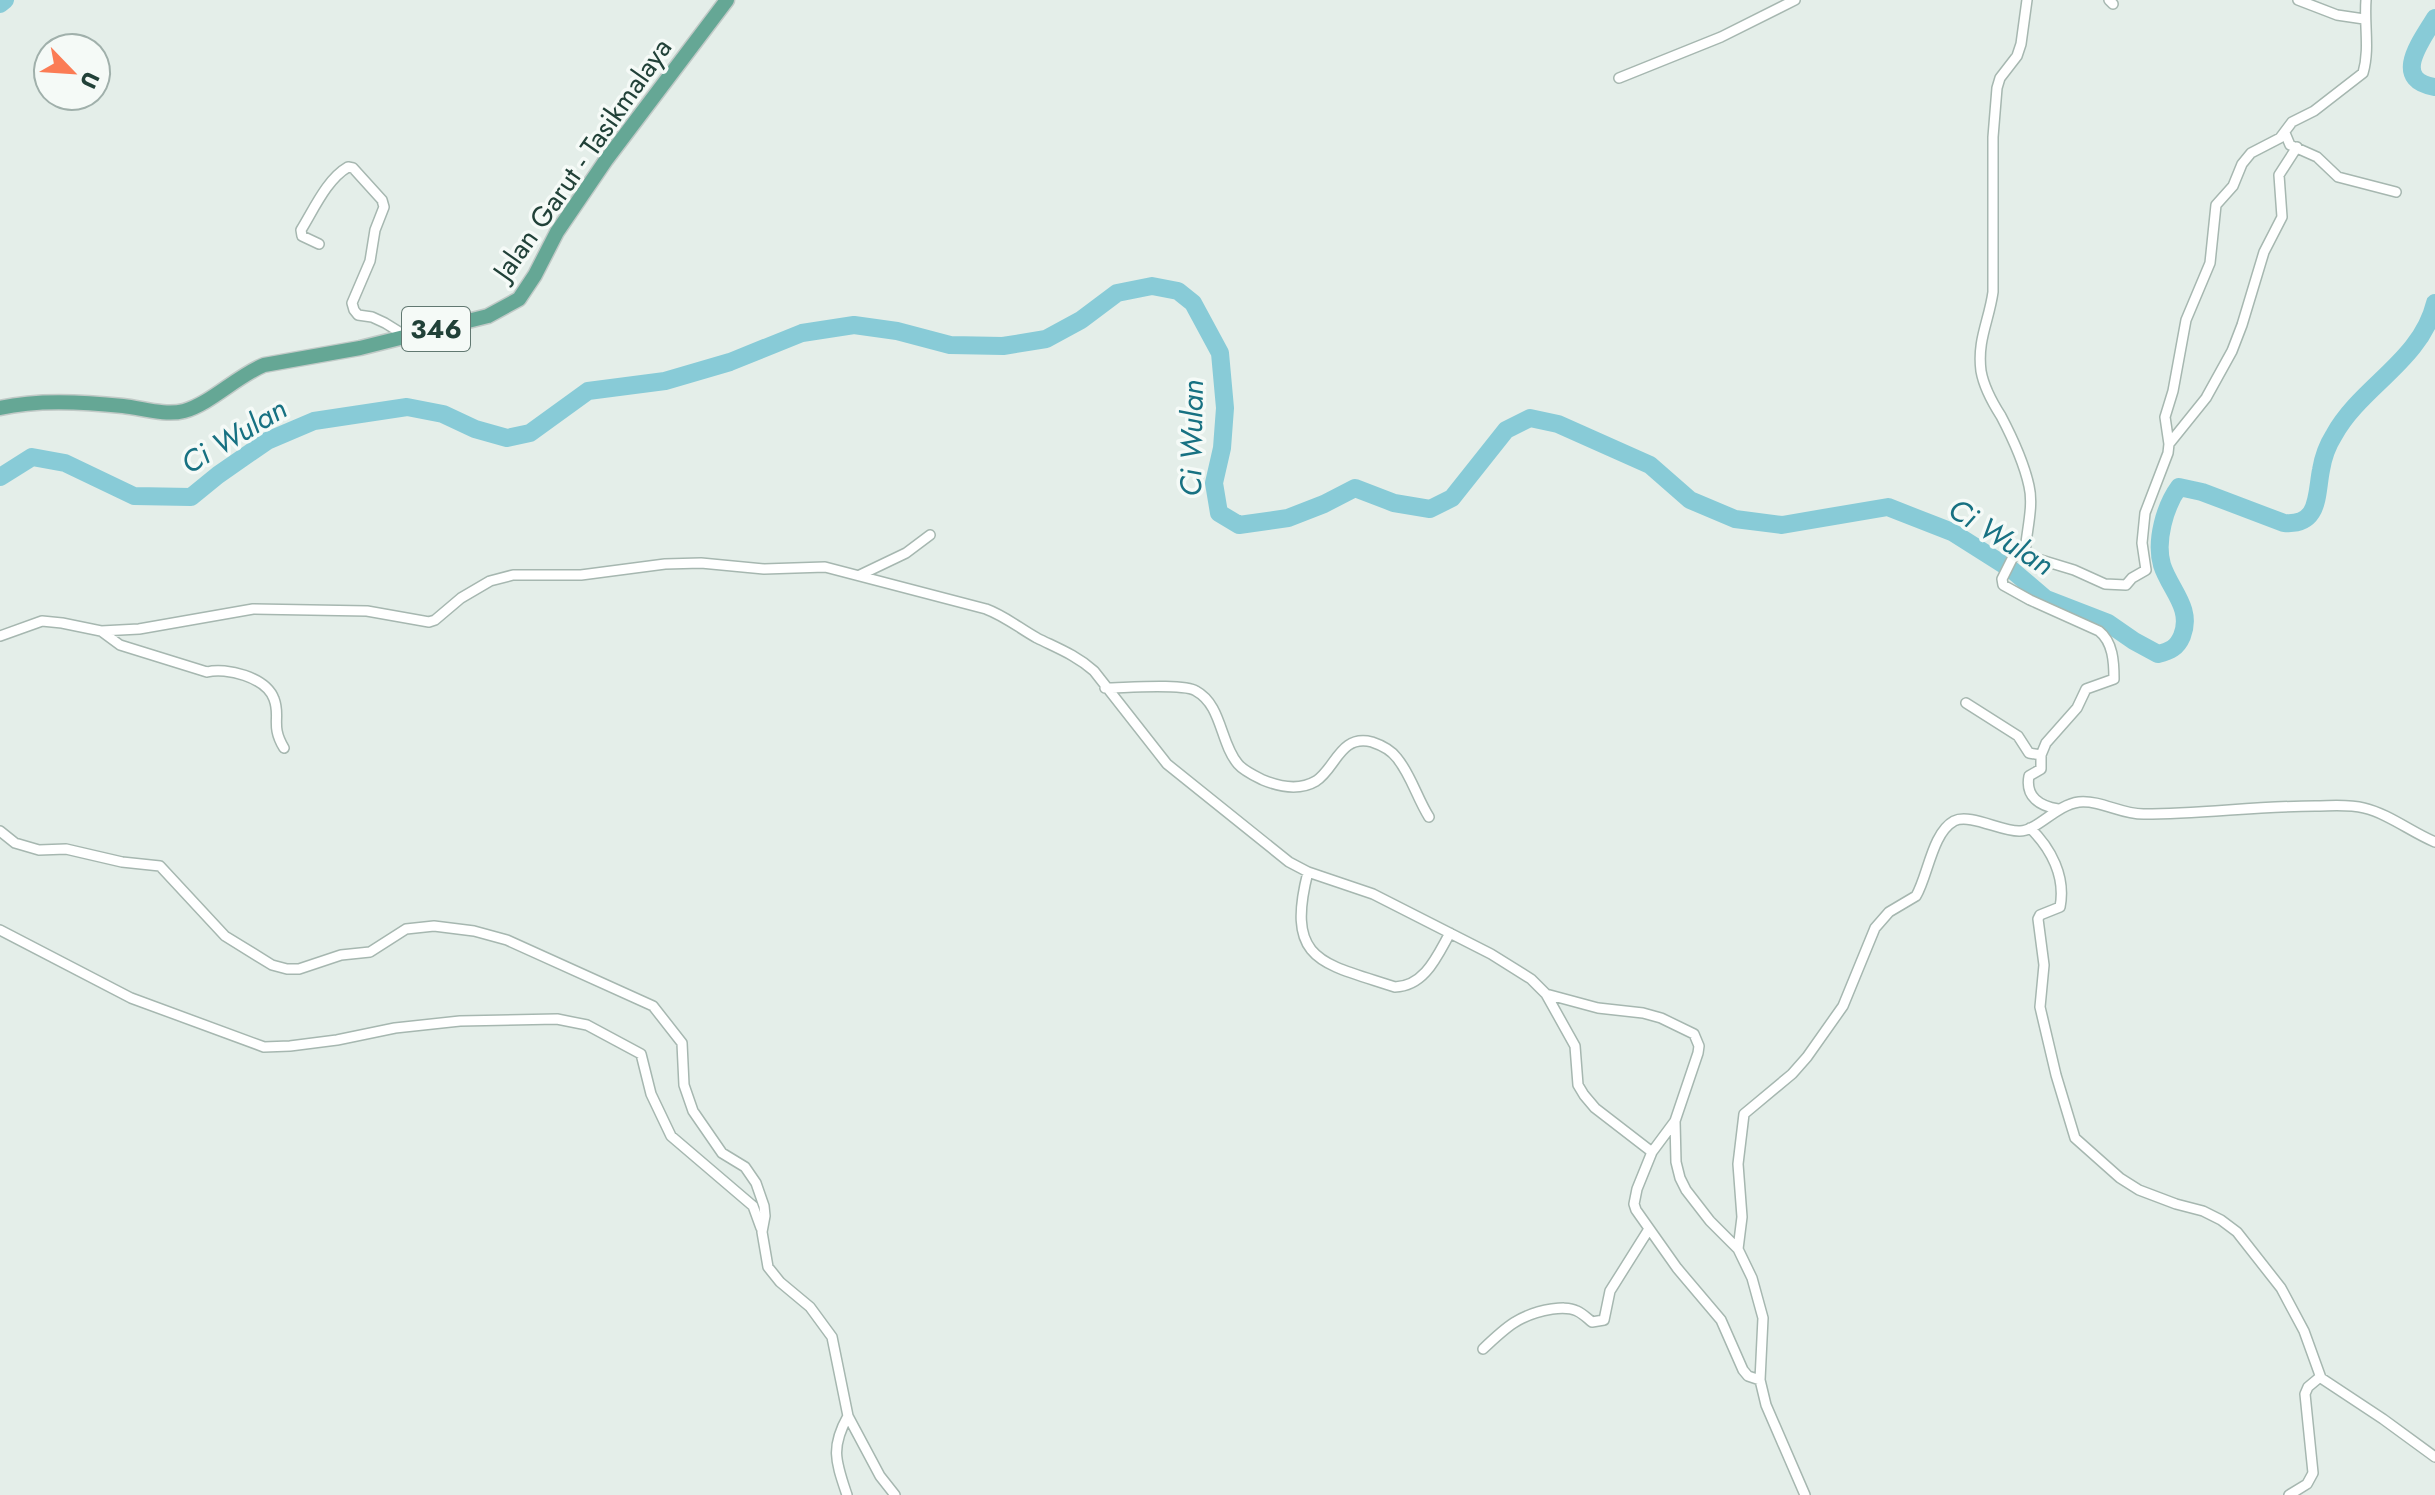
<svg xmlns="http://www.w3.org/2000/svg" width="2435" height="1495" font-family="Jost,sans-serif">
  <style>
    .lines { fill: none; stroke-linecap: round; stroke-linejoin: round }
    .river { stroke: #88cbd7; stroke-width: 18 }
    .street-casing { stroke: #a6b7b0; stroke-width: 12 }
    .primary-casing { stroke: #c1cac7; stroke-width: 17 }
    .street { stroke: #fff; stroke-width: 9 }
    .primary { stroke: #65a795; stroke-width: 14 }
    .labels { text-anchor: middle; stroke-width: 7; stroke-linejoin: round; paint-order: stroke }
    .shield { fill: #f5faf7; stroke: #617871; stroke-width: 2 }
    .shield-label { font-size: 26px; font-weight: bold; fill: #214138 }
    .street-label { font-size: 28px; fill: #214138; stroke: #f5faf7 }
    .water-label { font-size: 30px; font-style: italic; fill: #177182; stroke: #f5faf7 }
  </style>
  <rect width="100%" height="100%" fill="#e4eee9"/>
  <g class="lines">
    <!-- river -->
    <path class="river" d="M0,4l5,-4
      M2435,18c-13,22 -45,62 0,69
      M0,477l32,-20 33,6 69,33 57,1 27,-22 49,-34 47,-20 93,-14 36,7 32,15 32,9 23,-5 58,-42 77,-10 65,-19 72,-29 52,-8 43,6 53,14 53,1 43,-7 35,-19 36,-27 35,-7 26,5 15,12 27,50 5,55 -3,40 -8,35 5,30 20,12 49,-7 36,-14 31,-16 39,15 36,6 22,-11 54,-68 24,-12 28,6 92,41 40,35 45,19 47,6 106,-18 64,25 60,38 34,29 62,24 26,18 24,13c12,-3 19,-6 24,-18 11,-28 -12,-46 -20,-71 -7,-24 3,-59 17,-78l23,5 82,31c36,3 32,-28 37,-53 2,-12 6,-24 13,-35 27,-49 87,-74 101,-132"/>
    <!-- street casing -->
    <g class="street-casing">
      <path id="street" d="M2109,0l4,4
        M2298,0l39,15 27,4
        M1619,78l102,-41 74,-37
        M2285,133l5,12 27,12 21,20 58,15
        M319,244l-17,-8 -1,-6c13,-21 26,-51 47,-63l5,1 29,32 2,7 -9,23 -5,31 -18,42 2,7 4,5 14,2 13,6 21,13
        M2169,444l37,-46 26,-47 10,-26 22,-73 18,-35 -3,-42 18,-28
        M2025,554c1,-22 9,-47 4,-68 -5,-23 -17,-49 -28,-70 -9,-14 -17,-28 -20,-45 -4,-31 8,-50 12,-79v-155l4,-49 3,-10 17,-22 4,-12 6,-44
        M860,575l46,-22 24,-18
        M101,631l19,14 87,27c19,-5 59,5 67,27 7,18 -4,26 10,49
        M0,636l42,-15 20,2 39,8 38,-2 114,-20 114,2 62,11 6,-2 26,-22 29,-17 23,-6h68l84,-11 36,-1 63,6 61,-2 161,42c19,7 33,19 51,29 20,10 39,17 57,33l73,93 122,98 19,10 65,22 118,60 40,25 15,15 52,14 45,5 18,5 33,16 5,12 -1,7 -23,68 1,41 4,16 6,12 24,31 28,28 14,29 11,40 -3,62 6,25 39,90
        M1105,688c19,0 78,-5 91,3 26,14 24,52 42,73 6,7 17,12 25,16 17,7 36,11 53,1 20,-13 24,-47 56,-39 9,3 19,8 25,16 14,17 20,40 32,59
        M1966,703l52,33 11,17 12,2
        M2058,809c-18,-3 -33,-12 -29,-33l12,-7v-14l5,-12 31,-35 9,-19 28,-10c0,-17 -1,-37 -15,-48l-69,-31 -27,-15 -1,-6 11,-22 8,-3 53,16 31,14 21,1 6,-7 14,-8 -4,-27 3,-30 23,-60 1,-9 -4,-27 8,-26 13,-71 24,-57 6,-58 17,-19 9,-22 9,-11 29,-15 12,-16 22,-11 49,-38c7,-24 1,-48 3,-73
        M2030,828c21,20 36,49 30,79l-20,8 -2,4 6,46 -4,42 16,68 19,63 45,40 19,12 37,14 27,7 18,9 16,12 44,56 23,43 17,47 62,41 52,38
        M0,831l15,12 24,7 27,-1 56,13 38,4 65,70 47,29 15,4h12l42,-14 29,-3 36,-23 28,-3 40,5 33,9 146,66 29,37 2,42 9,26 29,42 23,14 11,16 8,23 1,10 -3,16 6,35 12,15 30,25 22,30 16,79 32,60 15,19
        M1308,872c-23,90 14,91 87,115 30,-1 42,-31 55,-54
        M0,930l131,68 133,49 26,-1 47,-6 58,-12 65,-7 97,-2 30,6 54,29 10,40 20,42 82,70 8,22
        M1546,994l29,52 3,39 6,10 11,13 57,44
        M1675,1121l-23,31 -15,37 -3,15 2,6 41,58 44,52 22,50 5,6 12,4
        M1738,1249l4,-32 -4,-53 6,-50 48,-40 15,-17 36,-51 32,-78 14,-16 27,-16c12,-20 16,-63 38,-75 16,-8 48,11 66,10 17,0 36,-26 59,-29 23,-2 43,13 66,12 56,0 113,-8 170,-8 16,0 33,-2 49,2 25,6 47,24 71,34
        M1483,1349c23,-22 37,-35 69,-40 8,-1 17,-2 25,2 5,2 10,7 15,11l12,-2 6,-29 39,-62
        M847,1495c-11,-33 -17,-47 1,-79
        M2289,1495l18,-11 6,-11 -8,-79 3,-7 12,-10"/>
    </g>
    <!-- primary casing -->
    <g class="primary-casing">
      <path id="primary" d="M0,408c37,-9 86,-6 123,-2 19,2 42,10 61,5 26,-7 53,-35 80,-46l96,-17 128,-32 31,-17 16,-24 22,-43 49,-72 121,-160"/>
    </g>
    <!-- street -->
    <use href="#street" class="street"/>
    <!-- primary -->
    <use href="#primary" class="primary"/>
  </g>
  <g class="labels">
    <!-- shield labels -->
    <rect class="shield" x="402" y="307" width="68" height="44" rx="6"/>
    <g class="shield-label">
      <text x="436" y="338">346</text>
    </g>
    <!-- street labels -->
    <g class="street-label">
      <text transform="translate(582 159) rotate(-55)" y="10">Jalan Garut - Tasikmalaya</text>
    </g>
    <!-- water labels -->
    <g class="water-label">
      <text transform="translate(234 436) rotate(-31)" y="10">Ci Wulan</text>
      <text transform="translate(1192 438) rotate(-89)" y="10">Ci Wulan</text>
      <text transform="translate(2001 537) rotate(32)" y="10">Ci Wulan</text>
    </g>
  </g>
  <!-- north arrow -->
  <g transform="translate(72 72) rotate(115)"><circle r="38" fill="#f5faf7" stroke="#a0b0ab" stroke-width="2"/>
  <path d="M0-6L14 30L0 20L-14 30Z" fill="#fb7c55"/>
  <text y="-12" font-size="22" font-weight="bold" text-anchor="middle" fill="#214138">U</text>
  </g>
</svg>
